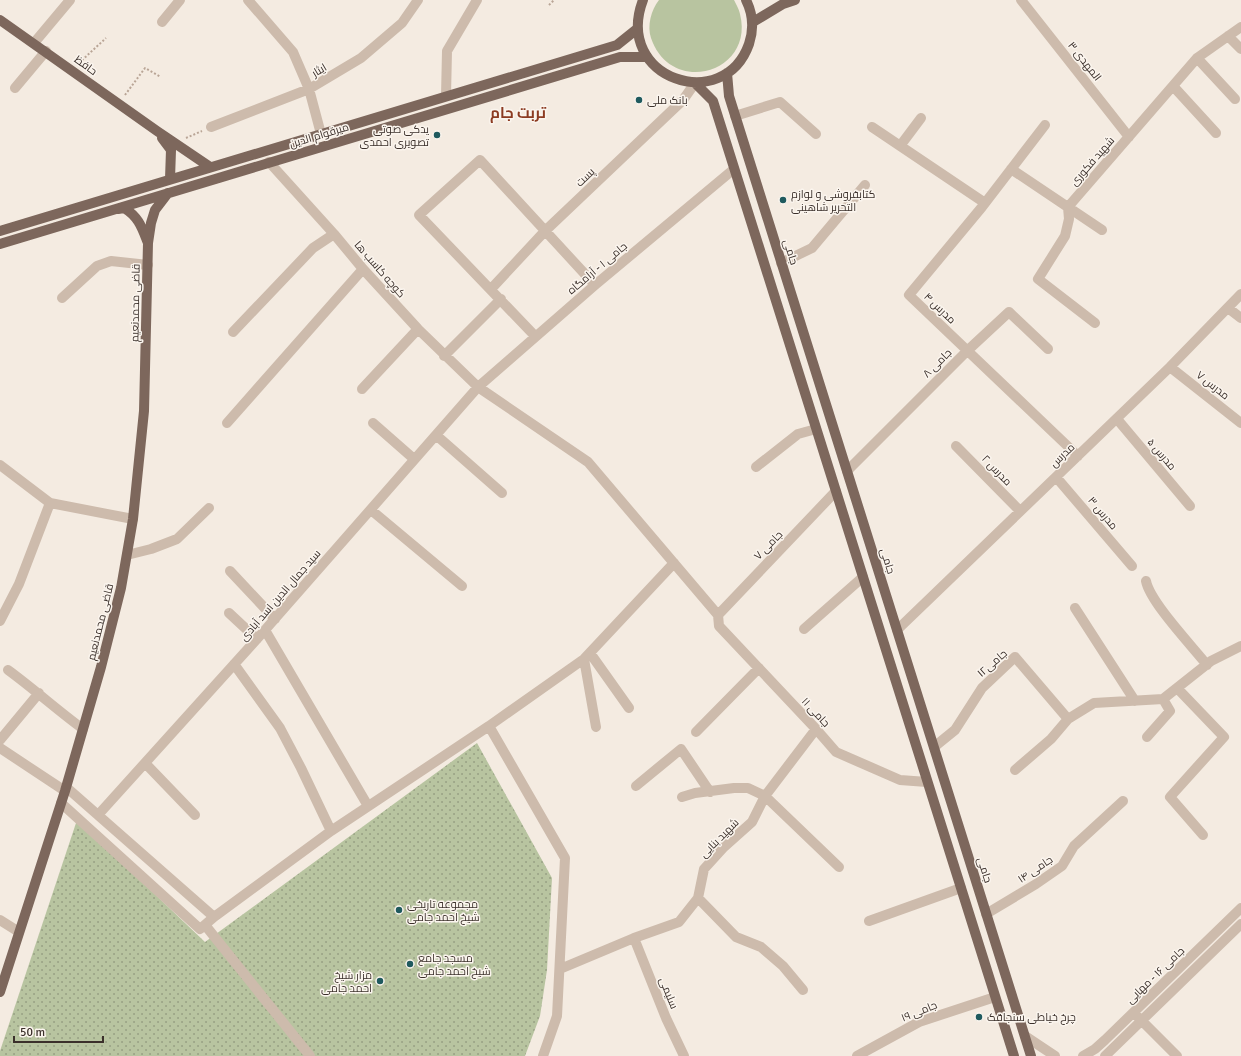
<svg xmlns="http://www.w3.org/2000/svg" width="1241" height="1056" font-family="Signika,Cairo,sans-serif">
  <style>
    .grass { fill: #b8c4a0 }
    .park { fill: url(#park-dots) }
    .lines { fill: none; stroke-linecap: round; stroke-linejoin: round }
    .path { stroke: #b9a596; stroke-width: 2; stroke-dasharray: 2 2; stroke-linecap: butt }
    .minor { stroke: #cdbbac; stroke-width: 10 }
    .major { stroke: #7d675c; stroke-width: 10 }
    .poi-dot { fill: #1f5a5e; stroke: #fbf5ee; stroke-width: 1.5 }
    .labels { text-anchor: middle; stroke-width: 3; stroke-linejoin: round; paint-order: stroke }
    .street-label { font-size: 11px; fill: #3b302b; stroke: #fbf5ee }
    .poi-label { font-size: 11px; fill: #3b302b; stroke: #fbf5ee; text-anchor: start }
    .district-label { font-size: 15px; font-weight: bold; fill: #8c3b22; stroke: #fbf5ee }
  </style>
  <defs>
    <pattern id="park-dots" width="8" height="8" patternUnits="userSpaceOnUse"><rect width="8" height="8" fill="#b8c4a0"/><path d="M2 2h.1M6 6h.1" fill="none" stroke="#97a083" stroke-width="1.8" stroke-linecap="round"/></pattern>
  </defs>
  <rect width="100%" height="100%" fill="#f4ebe1"/>
  <!-- grass -->
  <path class="grass" d="M659,0h75c2,4 5,9 6,14 15,59 -69,83 -89,24 -4,-12 0,-28 8,-38z"/>
  <!-- park -->
  <path class="park" d="M477,743l75,135 -5,92 -7,46 -15,40h-525v-5l77,-231 128,122z"/>
  <g class="lines">
    <!-- path -->
    <path class="path" d="M549,5l5,-5
      M79,63l27,-25
      M125,95l20,-27 16,9
      M186,138l16,-7"/>
    <!-- minor -->
    <path class="minor" d="M248,0l45,52 16,37 12,45
      M1021,0l108,137
      M162,22l18,-22
      M1228,36l13,13
      M34,43l36,-43
      M1197,58l38,41
      M1173,86l43,47
      M15,88l31,-37
      M446,96l1,-45 30,-51
      M735,116l45,-14 36,32
      M1045,125l-63,82 -73,88 169,161
      M211,127l98,-38 52,-31 41,-35 16,-23
      M872,127l113,76
      M900,146l21,-28
      M269,162l65,72 29,35 55,60 60,58 110,75 130,153
      M1011,169l91,61
      M781,263l31,-15 53,-63
      M491,289l54,-58 138,-131 12,-17
      M62,298l35,-32 14,-5 37,4
      M1228,308l13,10
      M1095,323l-57,-44 27,-43 4,-17 -1,-12 129,-149 44,-31
      M233,332l80,-84 21,-14
      M535,336l-116,-121 61,-55 115,125
      M444,356l57,-57
      M1170,367l71,56
      M362,389l56,-60
      M1117,419l73,87
      M227,423l136,-154
      M373,423l41,36
      M436,435l66,58
      M956,446l64,65
      M0,465l50,38 83,16
      M756,467l42,-33 18,-5
      M847,471l120,-120 42,-39 39,37
      M1056,477l76,89
      M371,510l91,76
      M127,555l24,-6 26,-10 32,-31
      M230,571l45,48
      M1146,581c4,21 46,65 61,84
      M1075,608l60,93
      M229,613l28,26
      M718,615l1,11 97,103 20,23 64,28 27,2
      M718,615l118,-124
      M0,621l19,-37 31,-81
      M804,629l59,-52
      M265,630l103,176
      M897,630l273,-263 71,-73
      M590,653l39,55
      M584,659l12,68
      M234,664l46,64 21,40 30,63
      M8,670c26,19 49,40 75,59
      M1177,688l47,49 -54,60 33,38
      M489,726l76,132 -8,158 -14,40
      M696,732l63,-64
      M1147,737l23,-26 -7,-12
      M0,740l39,-47
      M934,747l21,-17 27,-42 33,-31 53,62
      M0,748l65,43
      M145,763l50,52
      M1015,770l36,-31 17,-20 26,-16 69,-4 48,-38 30,-15
      M636,786l45,-37 29,43
      M66,787l148,130
      M682,797l13,-4 39,-5h14l17,8 74,71
      M61,803l139,126 14,-12 117,-86 158,-105 95,-67 90,-96
      M98,815l167,-185 213,-243 117,-102 139,-116
      M698,898l38,39 25,10 22,19 20,24
      M986,914l50,-30 26,-18 12,-20 49,-45
      M0,920l19,12
      M869,921l92,-33
      M205,925l105,131
      M634,938l32,80 18,38
      M560,969l74,-31 45,-16 19,-24 6,-29 20,-22 28,-25 13,-26 51,-67
      M1138,1017l39,39
      M1025,1036l30,20
      M857,1056l62,-34 76,-25
      M1083,1056l12,-7 10,-9 136,-132
      M1105,1056l136,-132"/>
    <!-- major -->
    <path class="major" d="M643,0c-30,79 81,115 106,44 5,-15 4,-30 -3,-44
      M0,20l157,111 53,36
      M753,22l30,-18 12,-4
      M727,73l2,23 302,960
      M695,83l18,18 301,955
      M162,138l9,12 -1,29
      M118,209l6,-1c15,9 18,20 24,35
      M0,231l617,-186 20,-16
      M0,244l620,-187h27
      M0,992l65,-201 36,-124 20,-79 12,-69 11,-108 4,-168 3,-20 4,-13 13,-17"/>
  </g>
  <!-- markers -->
  <g class="poi-dot">
    <circle cx="639" cy="100" r="4"/>
    <circle cx="437" cy="135" r="4"/>
    <circle cx="783" cy="200" r="4"/>
    <circle cx="399" cy="910" r="4"/>
    <circle cx="410" cy="964" r="4"/>
    <circle cx="380" cy="981" r="4"/>
    <circle cx="979" cy="1017" r="4"/>
  </g>
  <g class="labels">
    <!-- street labels -->
    <g class="street-label">
      <text transform="translate(1085 61) rotate(52)" y="4">المهدی ۳</text>
      <text transform="translate(86 65) rotate(36)" y="4">حافظ</text>
      <text transform="translate(319 70) rotate(-31)" y="4">ایثار</text>
      <text transform="translate(319 135) rotate(-17)" y="4">میرقوام الدین</text>
      <text transform="translate(1092 161) rotate(-49)" y="4">شهید فکوری</text>
      <text transform="translate(585 177) rotate(-44)" y="4">پست</text>
      <text transform="translate(791 252) rotate(72)" y="4">جامی</text>
      <text transform="translate(597 268) rotate(-40)" y="4">جامی ۱ - آرامگاه</text>
      <text transform="translate(380 269) rotate(49)" y="4">کوچه کاسب ها</text>
      <text transform="translate(135 303) rotate(-89)" y="4">قاضی محمدنعیم</text>
      <text transform="translate(940 308) rotate(44)" y="4">مدرس ۴</text>
      <text transform="translate(937 363) rotate(-45)" y="4">جامی ۸</text>
      <text transform="translate(1213 385) rotate(38)" y="4">مدرس ۷</text>
      <text transform="translate(1162 454) rotate(50)" y="4">مدرس ۵</text>
      <text transform="translate(1062 455) rotate(-44)" y="4">مدرس</text>
      <text transform="translate(997 470) rotate(46)" y="4">مدرس ۲</text>
      <text transform="translate(1103 513) rotate(50)" y="4">مدرس ۳</text>
      <text transform="translate(768 545) rotate(-46)" y="4">جامی ۷</text>
      <text transform="translate(888 561) rotate(73)" y="4">جامی</text>
      <text transform="translate(280 595) rotate(-49)" y="4">سید جمال الدین اسد آبادی</text>
      <text transform="translate(100 622) rotate(-76)" y="4">قاضی محمدنعیم</text>
      <text transform="translate(992 663) rotate(-41)" y="4">جامی۱۲</text>
      <text transform="translate(816 712) rotate(47)" y="4">جامی ۱۱</text>
      <text transform="translate(719 838) rotate(-45)" y="4">شهید بنایی</text>
      <text transform="translate(1035 869) rotate(-34)" y="4">جامی ۱۴</text>
      <text transform="translate(985 870) rotate(72)" y="4">جامی</text>
      <text transform="translate(1155 975) rotate(-44)" y="4">جامی ۱۶ - مهایی</text>
      <text transform="translate(669 993) rotate(68)" y="4">سلیمی</text>
      <text transform="translate(919 1011) rotate(-22)" y="4">جامی ۱۹</text>
    </g>
    <!-- poi labels -->
    <g class="poi-label">
      <text x="647" y="104">بانک ملی</text>
      <text x="429" y="133" text-anchor="end">یدکی صوتی<tspan x="429" dy="13">تصویری احمدی</tspan></text>
      <text x="791" y="198">کتابفروشی و لوازم<tspan x="791" dy="13">التحریر شاهینی</tspan></text>
      <text x="407" y="908">مجموعه تاریخی<tspan x="407" dy="13">شیخ احمد جامی</tspan></text>
      <text x="418" y="962">مسجد جامع<tspan x="418" dy="13">شیخ احمد جامی</tspan></text>
      <text x="372" y="979" text-anchor="end">مزار شیخ<tspan x="372" dy="13">احمد جامی</tspan></text>
      <text x="987" y="1021">چرخ خیاطی سنجاقک</text>
    </g>
    <!-- district labels -->
    <g class="district-label">
      <text x="518" y="118">تربت جام</text>
    </g>
  </g>
  <!-- scale -->
  <path d="M14 1036v6h89v-6" fill="none" stroke="#3b302b" stroke-width="2"/>
  <text x="20" y="1036" font-size="12" fill="#3b302b" stroke="#fbf5ee" stroke-width="3" paint-order="stroke">50 m</text>
</svg>
